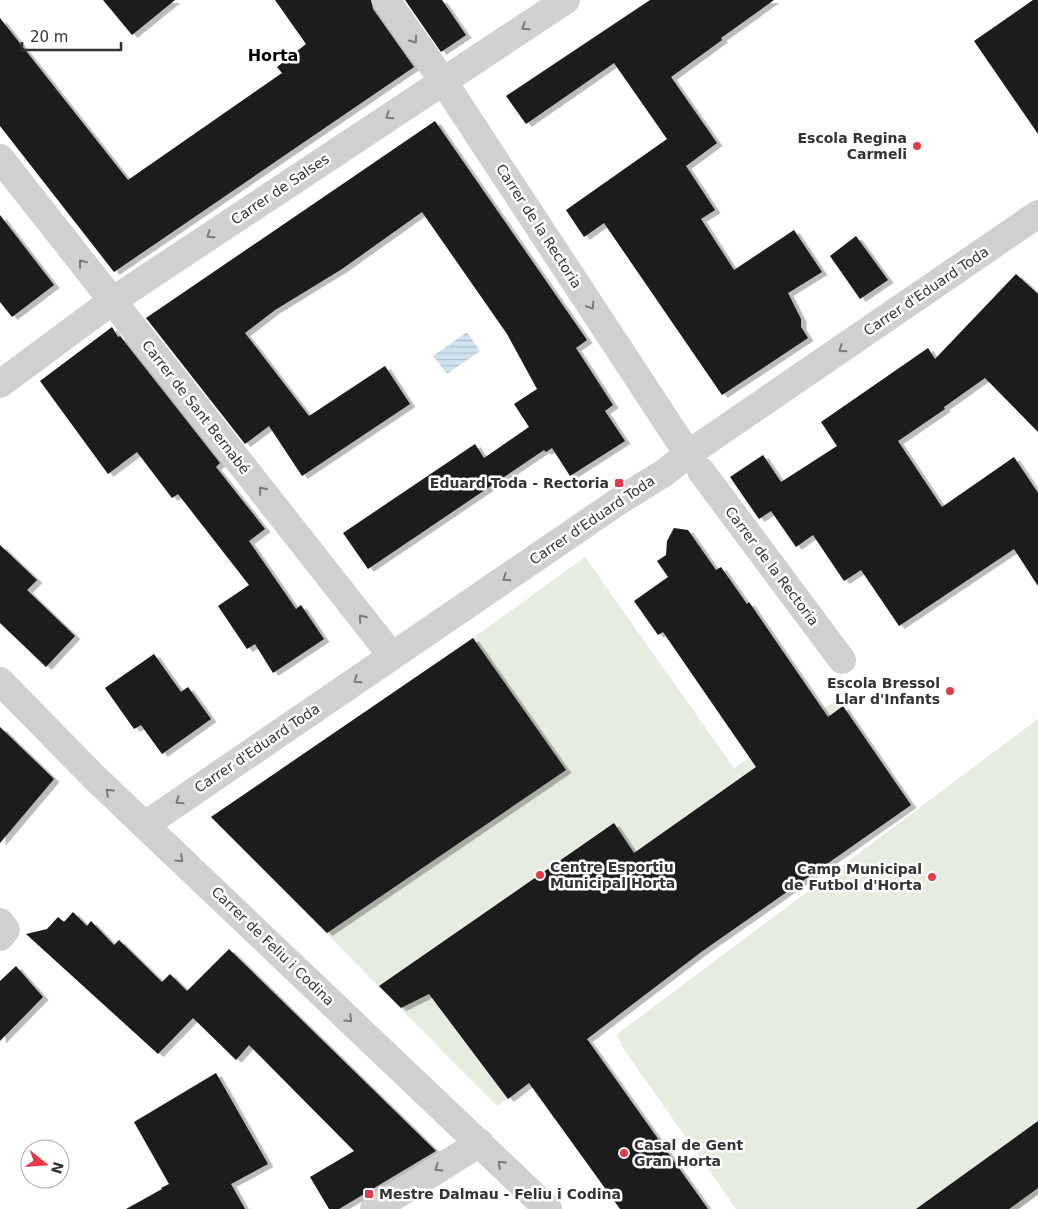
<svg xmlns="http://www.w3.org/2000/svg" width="1038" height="1209" font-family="'DejaVu Sans',sans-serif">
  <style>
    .grass { fill: #e6ecdf }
    .water { fill: url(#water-rules) }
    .building { fill: #1a1a1a; filter: url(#shadow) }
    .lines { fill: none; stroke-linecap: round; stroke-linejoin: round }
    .minor { stroke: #d0d0d0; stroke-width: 28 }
    .oneway { stroke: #7a7a7a }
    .poi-dot { fill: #e63946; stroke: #fff; stroke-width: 2 }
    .labels { text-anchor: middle; stroke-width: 5; stroke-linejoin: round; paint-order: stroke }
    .poi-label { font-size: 14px; font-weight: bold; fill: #333; stroke: #fff; text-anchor: end }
    .street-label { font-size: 14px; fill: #333; stroke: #fff }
    .quarter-label { font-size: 16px; font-weight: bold; fill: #000; stroke: #fff }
  </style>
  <defs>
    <pattern id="water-rules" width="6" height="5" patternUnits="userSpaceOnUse" patternTransform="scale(1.25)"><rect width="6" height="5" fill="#cfe2ee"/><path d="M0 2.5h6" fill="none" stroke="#b2c2cd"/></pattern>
    <filter id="shadow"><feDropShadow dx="5.5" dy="3" stdDeviation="0" flood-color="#0004"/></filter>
  </defs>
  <rect width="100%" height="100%" fill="#fff"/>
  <!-- grass -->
  <path class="grass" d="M585,557l149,211 103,-68 6,6 68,99 -187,131 -227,170 -286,-289 262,-179z
    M1038,719v475l-20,15h-282l-115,-164 1,-1 -6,-9z"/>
  <!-- water -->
  <path class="water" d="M467,332l13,19 -33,23 -14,-18z"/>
  <!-- building -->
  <path class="building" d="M103,0h72l-43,35z
    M275,0h96l2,9 41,58 -300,205 -114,-146v-108l128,162 154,-107 -5,-6 29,-23z
    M405,0h37l24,35 -25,17z
    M650,0h124l-53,38 1,2 -51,37 46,66 -31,23 29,44 -14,9 33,51 60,-40 28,42 -34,21 13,26v8l7,11 -86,57 -118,-172 -20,14 -18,-27 101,-71 -53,-76 -88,61 -20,-28z
    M1033,0h5v134l-64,-93z
    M435,121l152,219 -11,8 37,57 -8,6 20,30 -55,35 -18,-28 -6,4 -2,-2 -176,119 -25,-36 132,-89 9,14 45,-31 -15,-23 23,-15 -30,-55 -85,-122 -80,57 -67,41 -30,23 64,83 76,-50 25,38 -108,72 -33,-50 -24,18 -99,-126z
    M0,215l54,70 -42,32 -12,-15z
    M856,236l32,44 -28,19 -30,-43z
    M1016,274l22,20v138l-53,-54 -41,29 1,2 -47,32 44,66 72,-50 24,36v93l-24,-37 -115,77 -38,-56 -17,11 -31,-46 -17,12 -25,-36 -12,8 -29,-42 33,-22 18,27 56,-36 -16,-24 107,-74 7,11z
    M112,327l6,10 2,-1 100,127 -4,4 49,62 -16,12 47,68 5,-4 23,34 -51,34 -18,-29 -8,5 -29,-43 31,-21 -71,-91 -6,4 -35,-46 -29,22 -68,-93z
    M674,528l14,2 28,40 5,-3 26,37 2,-2 79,115 15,-11 68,99 -210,147 -114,87 121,170h-88l-91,-126 -21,16 -79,-105 -28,14 -22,-22 235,-163 20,30 122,-86 -93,-135 -5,3 -24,-34 34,-24 -11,-16 9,-6 1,-14z
    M0,545l37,35 -10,10 48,46 -29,31 -46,-44z
    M473,638l93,132 -239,163 -116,-116z
    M154,654l27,38 7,-5 23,32 -49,35 -21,-29 -7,4 -29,-41z
    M0,727l54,52 -54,64z
    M73,912l14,14 4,-5 23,24 5,-5 43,42 8,-8 17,17 42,-42 207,202 -97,58h-10l-19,-32 44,-26 -105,-106 -13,15 -43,-42 -35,36 -132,-120 21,-5 11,-12 6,5z
    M16,966l27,31 -43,44v-60z
    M216,1073l52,91 -37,20 14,25h-119l36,-20 -1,-1 8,-4 -35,-62z
    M1038,1121v67l-29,21h-93z"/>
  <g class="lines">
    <!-- minor -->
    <path class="minor" d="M386,0l57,81 245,373
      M0,158l392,498
      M0,384l112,-83 454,-301
      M701,471l141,189
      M0,681l95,97 453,431
      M145,825l477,-326 42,-26 24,-19 350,-240
      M0,922l6,8 -6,7
      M374,1209l106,-66"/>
  </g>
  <!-- one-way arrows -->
  <defs><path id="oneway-chevron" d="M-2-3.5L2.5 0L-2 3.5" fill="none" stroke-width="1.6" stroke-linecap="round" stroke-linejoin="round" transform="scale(1.25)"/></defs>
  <g class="oneway">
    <use href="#oneway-chevron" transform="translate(525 27) rotate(147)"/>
    <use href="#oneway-chevron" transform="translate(414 40) rotate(55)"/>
    <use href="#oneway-chevron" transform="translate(389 116) rotate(146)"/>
    <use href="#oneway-chevron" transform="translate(210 235) rotate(146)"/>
    <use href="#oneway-chevron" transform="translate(82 263) rotate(-128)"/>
    <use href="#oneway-chevron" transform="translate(591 306) rotate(57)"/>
    <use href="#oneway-chevron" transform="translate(842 349) rotate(146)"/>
    <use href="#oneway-chevron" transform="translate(262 490) rotate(-128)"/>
    <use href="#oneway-chevron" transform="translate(506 578) rotate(146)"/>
    <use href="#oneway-chevron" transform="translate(362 618) rotate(-128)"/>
    <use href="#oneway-chevron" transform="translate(357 680) rotate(146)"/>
    <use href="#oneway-chevron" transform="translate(109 792) rotate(-136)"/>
    <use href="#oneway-chevron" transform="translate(179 801) rotate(145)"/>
    <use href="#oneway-chevron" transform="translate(180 859) rotate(43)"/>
    <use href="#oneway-chevron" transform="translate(349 1019) rotate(44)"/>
    <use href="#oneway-chevron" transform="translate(501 1164) rotate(-136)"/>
    <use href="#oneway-chevron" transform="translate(438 1168) rotate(148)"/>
  </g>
  <!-- markers -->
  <g class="poi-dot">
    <circle cx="917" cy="146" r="5"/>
    <rect x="614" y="478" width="10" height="10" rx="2.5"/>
    <circle cx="950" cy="691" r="5"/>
    <circle cx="540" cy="875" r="5"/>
    <circle cx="932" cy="877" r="5"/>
    <circle cx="624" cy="1153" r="5"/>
    <rect x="364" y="1189" width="10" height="10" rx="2.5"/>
  </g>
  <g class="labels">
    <!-- poi labels -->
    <g class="poi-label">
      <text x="907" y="143">Escola Regina<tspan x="907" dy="16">Carmeli</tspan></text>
      <text x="609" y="488">Eduard Toda - Rectoria</text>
      <text x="940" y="688">Escola Bressol<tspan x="940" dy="16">Llar d'Infants</tspan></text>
      <text x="550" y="872" text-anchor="start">Centre Esportiu<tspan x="550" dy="16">Municipal Horta</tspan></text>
      <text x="922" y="874">Camp Municipal<tspan x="922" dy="16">de Futbol d'Horta</tspan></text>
      <text x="634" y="1150" text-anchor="start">Casal de Gent<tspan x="634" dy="16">Gran Horta</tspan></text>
      <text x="379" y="1199" text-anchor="start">Mestre Dalmau - Feliu i Codina</text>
    </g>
    <!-- street labels -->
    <g class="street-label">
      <text transform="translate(280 189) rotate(-34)" y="5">Carrer de Salses</text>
      <text transform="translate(539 226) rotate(57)" y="5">Carrer de la Rectoria</text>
      <text transform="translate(926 291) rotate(-34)" y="5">Carrer d'Eduard Toda</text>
      <text transform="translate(196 407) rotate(52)" y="5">Carrer de Sant Bernabé</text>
      <text transform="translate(592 520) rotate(-34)" y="5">Carrer d'Eduard Toda</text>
      <text transform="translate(772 566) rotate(53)" y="5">Carrer de la Rectoria</text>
      <text transform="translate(257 748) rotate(-34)" y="5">Carrer d'Eduard Toda</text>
      <text transform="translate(273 946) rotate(44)" y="5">Carrer de Feliu i Codina</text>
    </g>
    <!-- quarter labels -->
    <g class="quarter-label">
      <text x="273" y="61">Horta</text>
    </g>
  </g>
  <!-- north arrow -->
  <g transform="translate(45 1164) rotate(107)"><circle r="24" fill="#ffffff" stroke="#adadad"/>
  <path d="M0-4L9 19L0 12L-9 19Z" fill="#e63946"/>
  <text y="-8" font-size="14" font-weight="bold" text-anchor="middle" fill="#333333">N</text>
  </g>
  <!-- scale -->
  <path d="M22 42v8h99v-8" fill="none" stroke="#333333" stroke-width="2.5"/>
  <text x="30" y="42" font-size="15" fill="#333333" stroke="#ffffff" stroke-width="4" paint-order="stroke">20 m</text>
</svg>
